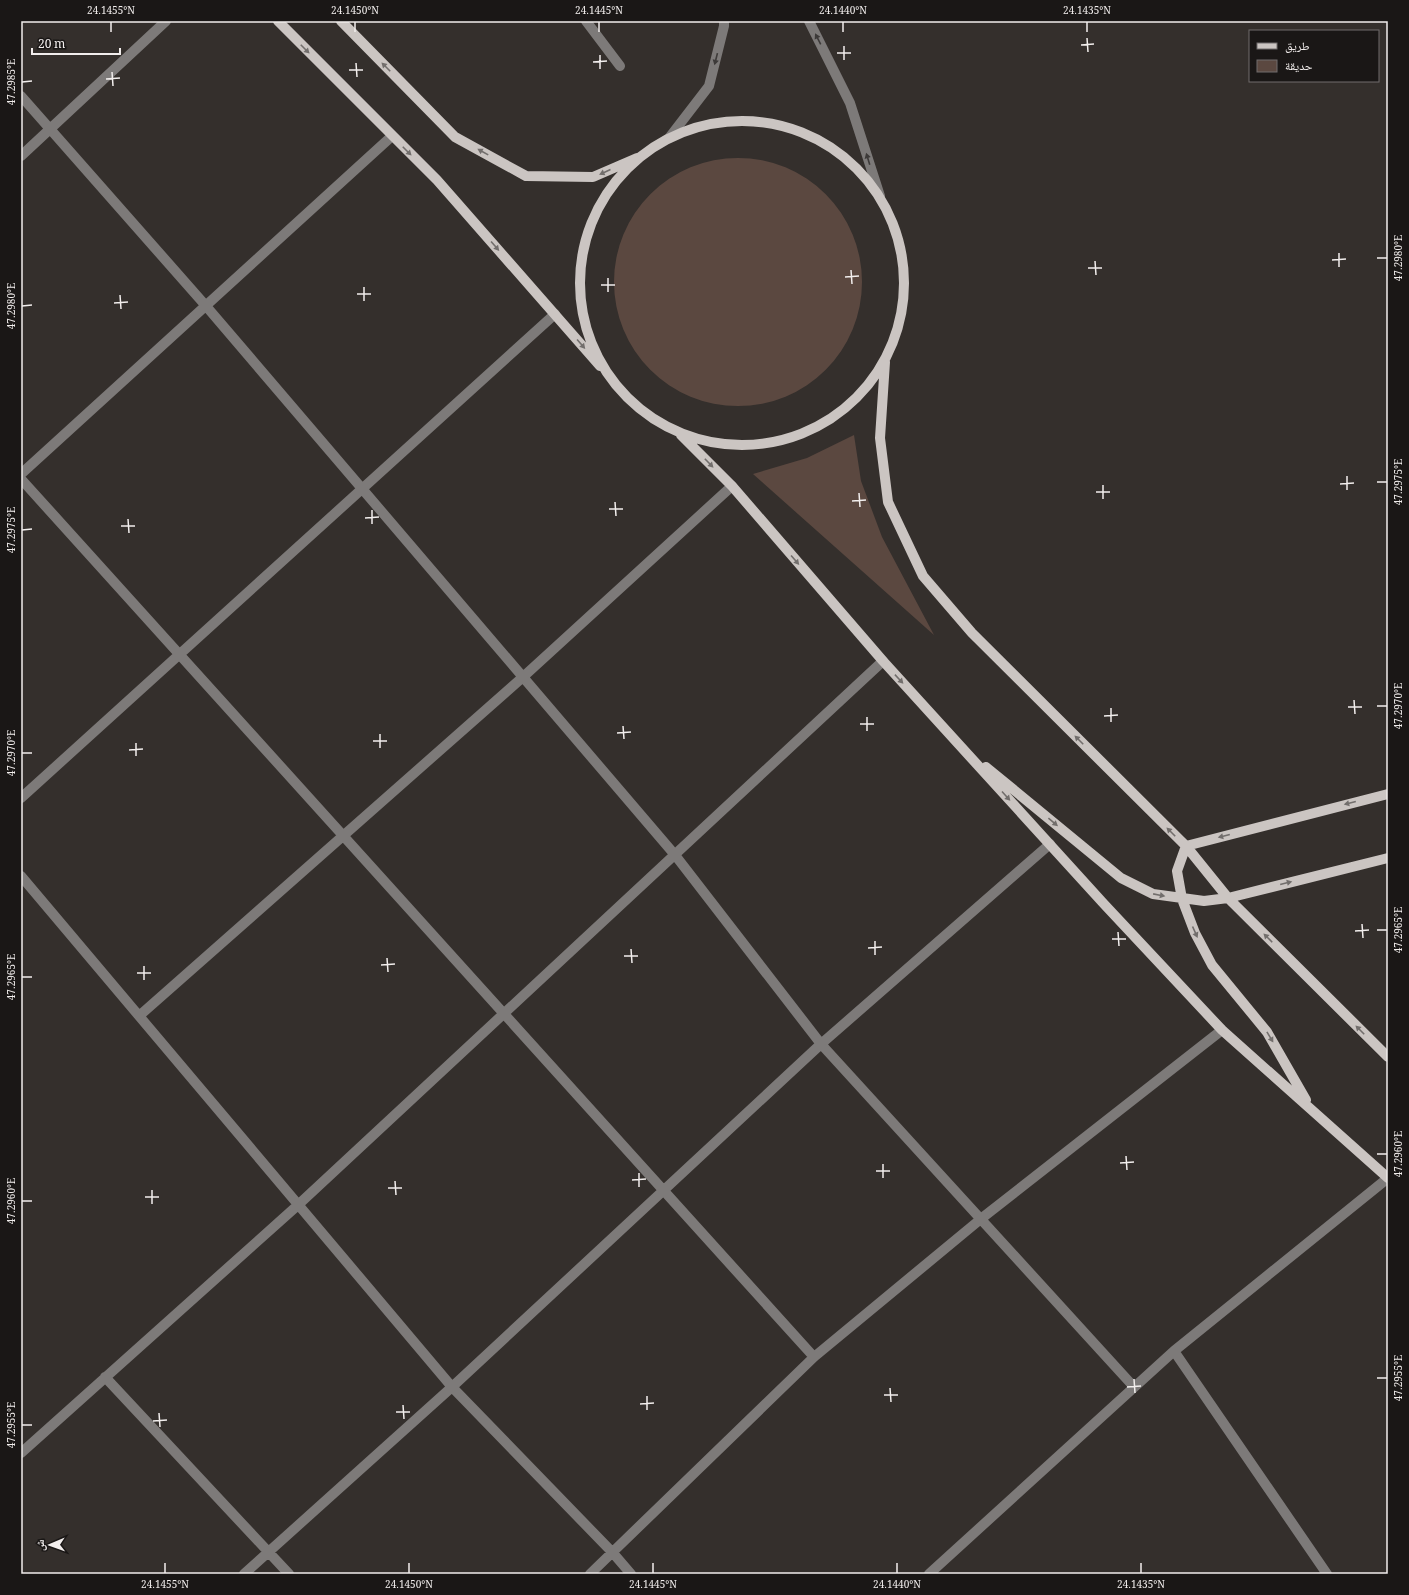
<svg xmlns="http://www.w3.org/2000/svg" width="1409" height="1595" font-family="Georgia,'Noto Naskh Arabic',serif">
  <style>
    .green { fill: #5b4840 }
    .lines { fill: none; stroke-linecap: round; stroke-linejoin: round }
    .minor { stroke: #7d7a79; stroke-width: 10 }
    .major { stroke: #cbc5c2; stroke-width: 10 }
    .oneway { fill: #3d3a39 }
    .oneway2 { fill: #726e6c }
    .ticks { fill: none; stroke: #f2eeed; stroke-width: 1.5 }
    .neatline { fill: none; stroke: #f2eeed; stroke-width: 1.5 }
    .ticks-label { font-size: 10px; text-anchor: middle; fill: #f2eeed }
  </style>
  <rect width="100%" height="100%" fill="#342f2c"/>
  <!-- green -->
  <path class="green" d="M614 282a124 124 0 1 1 248 0a124 124 0 1 1-248 0Z
    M854,435l7,46 21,56 52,98 -181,-161 54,-16z"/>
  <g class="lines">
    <!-- minor -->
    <path class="minor" d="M586,21l34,45
      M809,21l41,82 30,93
      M21,96l185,210 469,549 146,189 313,343
      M669,138l40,-52 15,-60v-5
      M21,156l145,-135
      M21,474l371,-338
      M21,479l793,878
      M21,798l534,-484
      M21,876l431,511 161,166 18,21
      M139,1016l384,-339 209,-191
      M1174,1351l153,223
      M105,1377l184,197
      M21,1453l277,-248 585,-544
      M244,1574l208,-187 369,-343 229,-200
      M590,1574l224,-217 168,-139 240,-188
      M929,1574l245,-223 214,-173"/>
    <!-- major -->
    <path class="major" d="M278,21l159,159 163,186
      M341,21l114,116 71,39 67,1 44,-19
      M580 283a162 162 0 1 1 324 0a162 162 0 1 1-324 0Z
      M885,362l-5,76 8,64 35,74 49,57 214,213 42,52 160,159
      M681,435l51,51 151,175 221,243 118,126 166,148
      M986,767l135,111 32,16 51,7 24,-3 160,-40
      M1306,1100l-39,-68 -55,-67 -17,-32 -13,-34 -5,-28 9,-25 202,-52"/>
  </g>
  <!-- one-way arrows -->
  <defs><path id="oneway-solid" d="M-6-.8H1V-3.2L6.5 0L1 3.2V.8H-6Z"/></defs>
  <g class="oneway">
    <use href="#oneway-solid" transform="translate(818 39) rotate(-117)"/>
    <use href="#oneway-solid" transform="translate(716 59) rotate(104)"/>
    <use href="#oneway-solid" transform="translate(868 159) rotate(-107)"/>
  </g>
  <g class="oneway2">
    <use href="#oneway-solid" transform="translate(305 49) rotate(45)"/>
    <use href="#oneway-solid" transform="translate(386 67) rotate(-135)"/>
    <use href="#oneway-solid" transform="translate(407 151) rotate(45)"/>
    <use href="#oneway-solid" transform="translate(483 152) rotate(-151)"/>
    <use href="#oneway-solid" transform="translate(605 172) rotate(156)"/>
    <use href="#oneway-solid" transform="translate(495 246) rotate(49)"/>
    <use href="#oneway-solid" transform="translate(581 344) rotate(49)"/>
    <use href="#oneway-solid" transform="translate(709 463) rotate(46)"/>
    <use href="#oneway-solid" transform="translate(795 560) rotate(49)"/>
    <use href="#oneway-solid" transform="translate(899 679) rotate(47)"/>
    <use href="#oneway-solid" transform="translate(1079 740) rotate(-135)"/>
    <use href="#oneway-solid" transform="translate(1006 796) rotate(48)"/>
    <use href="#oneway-solid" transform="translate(1350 803) rotate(166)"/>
    <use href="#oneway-solid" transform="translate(1053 822) rotate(40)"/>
    <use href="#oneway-solid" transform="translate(1171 832) rotate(-135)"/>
    <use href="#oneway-solid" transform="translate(1224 836) rotate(166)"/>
    <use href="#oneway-solid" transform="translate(1286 883) rotate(-14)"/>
    <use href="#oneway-solid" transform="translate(1159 895) rotate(11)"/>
    <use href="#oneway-solid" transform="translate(1195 932) rotate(66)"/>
    <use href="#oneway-solid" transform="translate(1268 938) rotate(-135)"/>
    <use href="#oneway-solid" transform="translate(1360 1030) rotate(-135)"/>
    <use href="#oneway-solid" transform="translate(1270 1037) rotate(59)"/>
  </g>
  <!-- ticks -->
  <path class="ticks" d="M111,22v10M355,22v10M599,22v10M843,22v10M1087,22v10M1087,38l1,14M1081,45l13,-1M844,46v14M837,53h14M600,55v14M593,62l14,-1M356,63l1,14M349,70h14M112,72l1,14M106,79l14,-1M22,82l10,-1M1339,253v14M1377,258h10M1332,260l14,-1M1095,261l1,14M1088,268h14M851,270l1,14M845,277l14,-1M608,278v14M601,285h14M364,287v14M357,294h14M120,295l1,14M114,303l14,-1M22,306l10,-1M1347,476v14M1377,482h10M1340,484l14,-1M1103,485v14M1096,492h14M859,493l1,14M852,501l14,-1M615,502l1,14M609,509h14M372,510v14M365,518l14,-1M128,519l1,14M121,526h14M22,530l10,-1M1354,700l1,14M1377,706h10M1348,707h14M1111,708v14M1104,716l14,-1M867,717v14M860,724h14M623,726l1,13M617,733l14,-1M380,734v14M373,741h14M136,743v13M129,750l14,-1M22,753h10M1362,924l1,14M1377,930h10M1355,931l14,-1M1118,932l1,14M1112,939h14M875,941v14M868,948l14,-1M631,949l1,14M624,956h14M387,958l1,14M381,965l14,-1M144,966v14M137,973h14M22,977h10M1377,1154h10M1126,1156l1,14M1120,1163l14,-1M883,1164v14M876,1171h14M639,1173v14M632,1180l14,-1M395,1181l1,14M388,1188h14M152,1190v14M145,1197h14M22,1201h10M1377,1378h10M1134,1379l1,14M1127,1387l14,-1M890,1388l1,14M884,1395h14M647,1396v14M640,1404l14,-1M403,1405l1,14M396,1412h14M159,1413l1,14M153,1421l14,-1M22,1425h10M165,1563v10M409,1563v10M653,1563v10M897,1563v10M1141,1563v10"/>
  <!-- border -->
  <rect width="1409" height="1595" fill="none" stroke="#1a1716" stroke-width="44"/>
  <!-- legend -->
  <rect x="1249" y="30" width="130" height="52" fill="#1a1716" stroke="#706d6c"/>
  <rect x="1257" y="43" width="20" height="6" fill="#cbc5c2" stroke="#706d6c"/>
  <text x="1285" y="50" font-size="12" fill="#f2eeed">طريق</text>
  <rect x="1257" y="60" width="20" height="12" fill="#5b4840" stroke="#706d6c"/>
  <text x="1285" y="70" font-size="12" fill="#f2eeed">حديقة</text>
  <!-- north arrow -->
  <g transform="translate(50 1545) rotate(268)" stroke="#1a1716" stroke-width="3" paint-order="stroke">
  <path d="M0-3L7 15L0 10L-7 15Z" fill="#f2eeed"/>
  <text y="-6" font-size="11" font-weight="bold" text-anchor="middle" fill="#f2eeed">ش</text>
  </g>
  <!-- scale -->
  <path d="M32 48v6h88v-6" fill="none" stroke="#f2eeed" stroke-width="2"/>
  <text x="38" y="48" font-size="12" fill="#f2eeed" stroke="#1a1716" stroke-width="3" paint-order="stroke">20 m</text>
  <rect x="22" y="22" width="1365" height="1551" class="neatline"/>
  <g class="ticks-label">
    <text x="111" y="14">24.1455°N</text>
    <text x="355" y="14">24.1450°N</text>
    <text x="599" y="14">24.1445°N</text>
    <text x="843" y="14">24.1440°N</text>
    <text x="1087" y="14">24.1435°N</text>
    <text transform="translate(11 82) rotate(-90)" y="4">47.2985°E</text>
    <text transform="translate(1398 258) rotate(-90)" y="4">47.2980°E</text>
    <text transform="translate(11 306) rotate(-90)" y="4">47.2980°E</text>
    <text transform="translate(1398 482) rotate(-90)" y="4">47.2975°E</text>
    <text transform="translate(11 530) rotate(-90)" y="4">47.2975°E</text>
    <text transform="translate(1398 706) rotate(-90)" y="4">47.2970°E</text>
    <text transform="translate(11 753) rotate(-90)" y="4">47.2970°E</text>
    <text transform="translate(1398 930) rotate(-90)" y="4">47.2965°E</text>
    <text transform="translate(11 977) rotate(-90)" y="4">47.2965°E</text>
    <text transform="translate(1398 1154) rotate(-90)" y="4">47.2960°E</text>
    <text transform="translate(11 1201) rotate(-90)" y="4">47.2960°E</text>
    <text transform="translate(1398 1378) rotate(-90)" y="4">47.2955°E</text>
    <text transform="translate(11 1425) rotate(-90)" y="4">47.2955°E</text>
    <text x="165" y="1588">24.1455°N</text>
    <text x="409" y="1588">24.1450°N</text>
    <text x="653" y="1588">24.1445°N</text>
    <text x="897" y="1588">24.1440°N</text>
    <text x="1141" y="1588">24.1435°N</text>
  </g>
</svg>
